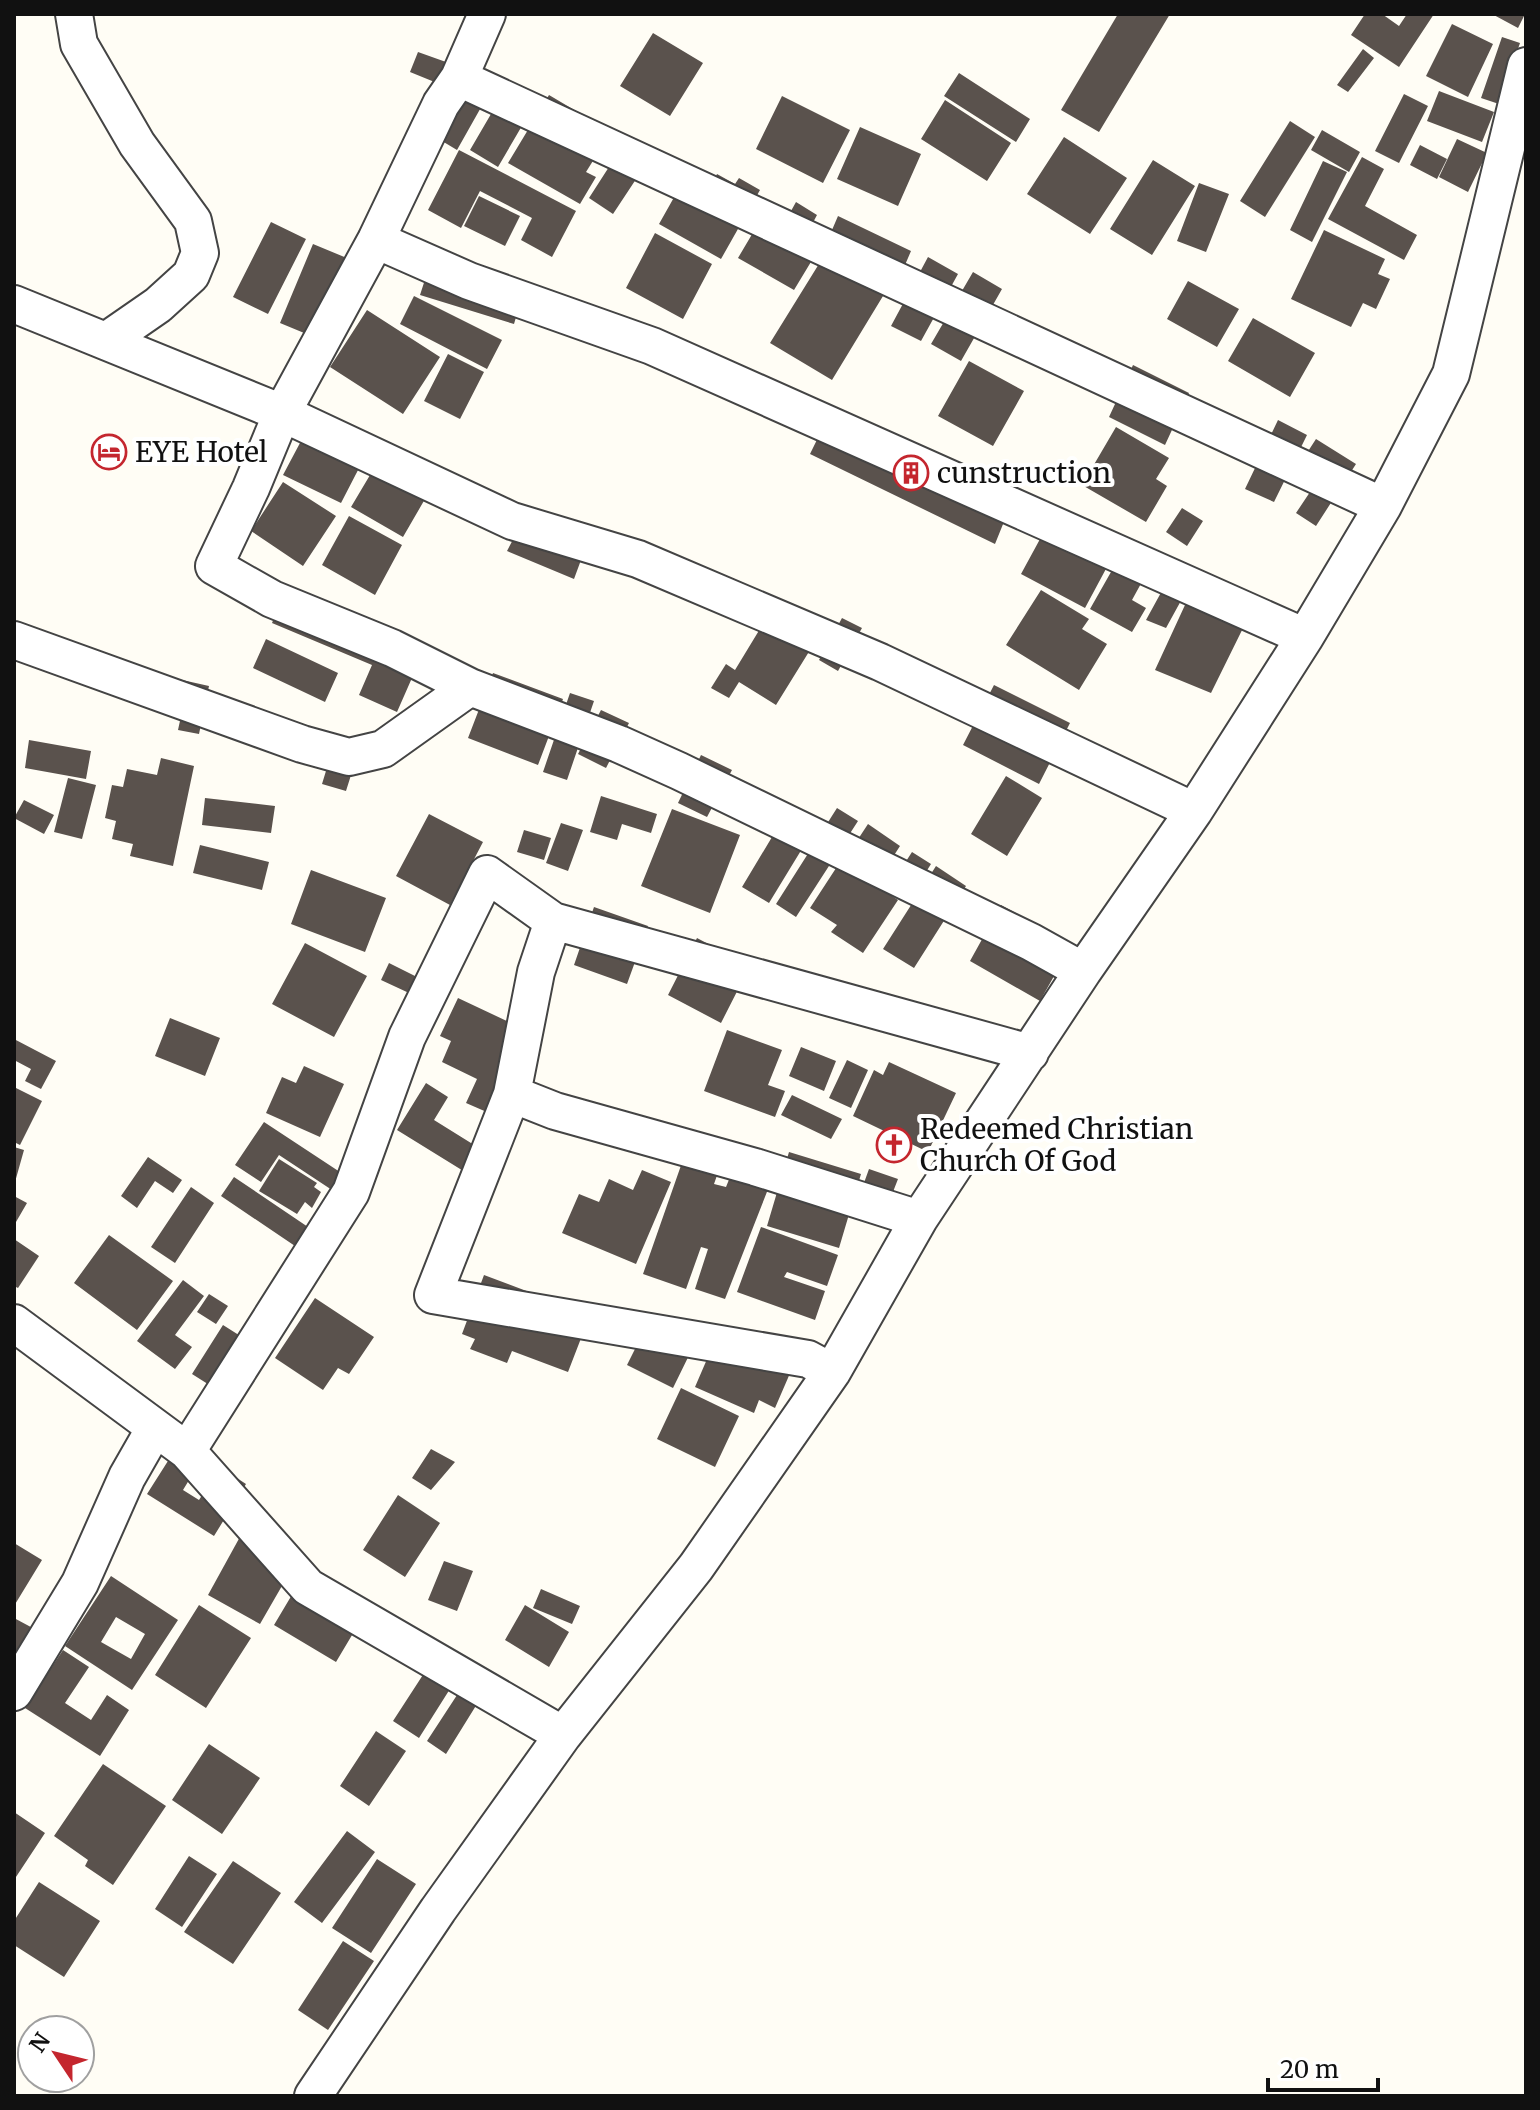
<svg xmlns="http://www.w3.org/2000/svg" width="1540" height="2110" font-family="Merriweather,serif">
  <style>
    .building { fill: #5a524d; fill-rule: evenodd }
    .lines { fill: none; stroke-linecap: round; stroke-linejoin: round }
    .minor-casing { stroke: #444; stroke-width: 40 }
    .minor { stroke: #fff; stroke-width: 36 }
    .labels { text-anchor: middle; stroke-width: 8; stroke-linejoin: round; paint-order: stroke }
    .poi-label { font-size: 28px; fill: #111; stroke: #fff; text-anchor: start }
  </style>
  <rect width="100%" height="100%" fill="#fffdf5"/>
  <!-- building -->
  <path class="building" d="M1118,14h52l-71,118 -38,-22z
    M1365,14h17l17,12 8,-12h27l-35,53 -48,-32z
    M1492,14h33l-7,14z
    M1452,24l41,20 -25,53 -42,-21z
    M653,33l50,30 -33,53 -50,-30z
    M1502,37l18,6 -21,61 -18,-6z
    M1363,49l11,9 -26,34 -11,-7z
    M418,52l28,10 -9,21 -27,-11z
    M477,68l20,11 -40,71 -20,-12z
    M959,73l71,46 -14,23 -72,-46z
    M505,90l28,17 -35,60 -28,-17z
    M1439,91l55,21 -12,30 -55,-21z
    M1404,94l24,12 -29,57 -24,-12z
    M549,95l71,42 -24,19 -10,16 10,5 -16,27 -72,-41z
    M782,96l68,34 -27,53 -67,-34z
    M945,100l66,43 -24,38 -66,-42z
    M1290,121l25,16 -50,80 -25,-16z
    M860,127l61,27 -23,52 -61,-27z
    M1322,130l38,22 -11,20 -38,-22z
    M1064,137l63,41 -37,56 -63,-40z
    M1457,139l30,14 -19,39 -29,-15z
    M625,142l25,16 -37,56 -24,-16z
    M1420,145l27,14 -10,20 -27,-14z
    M459,150l117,61 -24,46 -31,-17 11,-22 -52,-27 -19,37 -33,-18z
    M1362,157l22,12 -19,37 52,29 -13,25 -76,-41z
    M1153,160l42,26 -43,69 -42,-26z
    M1323,161l24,11 -35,70 -22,-12z
    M690,169l23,13 4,-8 18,10 4,-6 21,12 -39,69 -62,-35z
    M1199,183l30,11 -23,58 -29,-11z
    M479,196l41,20 -15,30 -41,-20z
    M796,202l21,13 -7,13 16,9 -32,53 -56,-32 29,-49 19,11z
    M838,216l73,35 -12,28 -73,-35z
    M271,222l35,17 -38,75 -35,-17z
    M1324,230l61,29 -7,15 12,5 -14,30 -13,-6 -12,24 -60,-28z
    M655,233l57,31 -29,55 -57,-31z
    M313,244l41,17 -33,79 -41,-17z
    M928,257l30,17 -37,67 -30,-15z
    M822,259l61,37 -51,84 -62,-37z
    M431,261l93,29 -10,34 -94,-29z
    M973,272l29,17 -41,72 -30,-17z
    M1188,281l51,28 -22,38 -50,-28z
    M414,296l88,44 -15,29 -87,-45z
    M367,310l73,47 -37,57 -73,-47z
    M1253,318l62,35 -25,44 -62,-36z
    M448,354l36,18 -24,47 -36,-18z
    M969,361l55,30 -31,55 -55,-30z
    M1133,365l56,28 -24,52 -56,-28z
    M318,409l54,34 -31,60 -58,-28z
    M832,409l184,83 -21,52 -185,-90z
    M1278,420l29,15 -33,67 -29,-13z
    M1116,427l53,31 -13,21 11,7 -21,36 -64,-37z
    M1316,439l40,25 -40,62 -20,-13 16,-24 -20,-13z
    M373,470l52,29 -22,38 -52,-30z
    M283,482l53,34 -33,50 -52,-35z
    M1058,506l64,33 -37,69 -64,-34z
    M1182,508l21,13 -16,25 -21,-14z
    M349,516l53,29 -27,50 -53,-30z
    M517,532l64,28 -7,19 -67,-28z
    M1128,542l27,16 -23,42 14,8 -14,24 -42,-23z
    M1175,567l19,10 -28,51 -20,-8z
    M287,587l139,59 -29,66 -38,-17 13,-30 -100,-42z
    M1041,590l48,29 -7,10 25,15 -28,46 -73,-45z
    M1191,592l56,28 -36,73 -56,-23z
    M769,614l46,28 -39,63 -37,-23 -10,16 -18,-10 15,-24 9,6z
    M842,618l20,10 -24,43 -19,-11z
    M266,639l72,34 -13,29 -72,-34z
    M493,673l70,26 -25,66 -70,-27z
    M160,675l49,11 -10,48 -21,-4 5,-23z
    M994,685l76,38 -31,61 -76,-39z
    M570,693l24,8 -27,79 -24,-8z
    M601,710l28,13 -23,45 -28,-14z
    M29,740l62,11 -5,28 -61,-11z
    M333,748l24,8 -11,35 -24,-7z
    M701,755l31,15 -25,47 -29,-14z
    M161,758l33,8 -21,100 -43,-10 3,-12 -21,-5 4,-18 -11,-3 7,-33 11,2 4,-18 30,6z
    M1006,776l36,22 -35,58 -36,-22z
    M68,778l28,7 -14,54 -28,-7z
    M601,796l56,18 -6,19 -29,-9 -5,16 -27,-8z
    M205,798l70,8 -4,27 -69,-8z
    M24,800l30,15 -10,19 -30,-16z
    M837,808l21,13 -62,96 -20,-13z
    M672,809l68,26 -30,78 -69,-27z
    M429,814l54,28 -33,63 -54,-29z
    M781,822l27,17 -39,64 -27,-16z
    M561,823l22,7 -15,41 -22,-8z
    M868,824l32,22 -20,31 -33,-21z
    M524,830l27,8 -7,22 -27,-8z
    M200,845l69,17 -7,28 -69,-17z
    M912,852l19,12 -15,24 -24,-5z
    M840,862l58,38 -35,53 -32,-21 6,-7 -27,-17z
    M936,866l30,20 -52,82 -31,-19z
    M311,870l75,28 -21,54 -74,-28z
    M1001,905l71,39 -32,57 -70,-40z
    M594,907l54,19 -21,58 -53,-19z
    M697,938l53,28 -29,57 -53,-28z
    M305,943l62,33 -33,61 -62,-33z
    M389,963l28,14 -8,16 -28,-13z
    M458,998l70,33 -39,82 -23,-10 11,-24 -35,-17 9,-21 -11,-5z
    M170,1018l50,20 -15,38 -50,-20z
    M727,1030l55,20 -14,35 17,6 -10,26 -71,-26z
    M14,1039l42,22 -15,28 -16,-8 6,-12 -17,-9z
    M801,1047l35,14 -12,30 -35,-15z
    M847,1060l21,10 -17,38 -22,-10z
    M889,1062l67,31 -28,59 -75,-36 21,-46 9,5z
    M304,1066l40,18 -24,53 -54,-24 16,-36 14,6z
    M426,1083l22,14 -14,23 45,28 -14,24 -68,-42z
    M14,1087l28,14 -22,44 -6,-3z
    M792,1095l50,24 -11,20 -50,-24z
    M264,1122l82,54 -11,16 -56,-37 -18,27 -26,-17z
    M692,1134l36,10 -14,40 12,3 17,-42 38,11 -56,143 -30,-10 13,-40 -7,-2 -15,42 -43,-15z
    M14,1147l10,3 -9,32h-1z
    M789,1152l72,22 -22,74 -72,-22z
    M148,1157l34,23 -9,13 -18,-12 -18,27 -16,-12z
    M279,1159l38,24 -3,4 7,5 -9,16 -7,-6 -8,12 -38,-23z
    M869,1169l29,10 -14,36 -28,-10z
    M642,1170l29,12 -35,82 -74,-31 17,-39 20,8 10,-23 24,11z
    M234,1177l74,50 -13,19 -74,-50z
    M191,1187l23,16 -39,60 -24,-16z
    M14,1196l13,7 -11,19 -2,-1z
    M761,1227l77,28 -11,31 -40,-14 -3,5 41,14 -10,29 -78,-28z
    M109,1235l64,46 -36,49 -63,-47z
    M14,1239l25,17 -21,32 -4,-2z
    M484,1275l106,40 -22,57 -56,-21 -5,12 -37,-14 5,-10 -13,-5z
    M183,1280l21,16 -29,39 17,12 -17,22 -38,-28z
    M209,1294l19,12 -12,18 -19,-12z
    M315,1298l59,39 -25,37 -11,-6 -15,22 -48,-32z
    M651,1317l46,22 -24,49 -46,-23z
    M223,1325l30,19 -31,49 -30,-19z
    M720,1329l71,42 -16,37 -16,-8 -5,13 -59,-26z
    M681,1388l58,28 -24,51 -58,-28z
    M180,1442l23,15 -20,33 16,10 21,-33 26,17 -32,52 -67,-42z
    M431,1449l24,13 -24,28 -19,-12z
    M398,1495l42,28 -35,54 -42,-27z
    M241,1535l53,30 -34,59 -52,-29z
    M14,1543l28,17 -28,46z
    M444,1561l29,10 -16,40 -29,-11z
    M111,1576l67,44 -46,70 -67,-44zM116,1617l29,17 -14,25 -30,-17z
    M296,1588l62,37 -22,37 -62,-37z
    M541,1589l39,17 -8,18 -39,-16z
    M199,1605l52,33 -45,70 -51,-33z
    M525,1605l44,27 -20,35 -44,-27z
    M14,1618l28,15 -15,27 -13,-8z
    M63,1650l26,17 -24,36 26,17 16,-25 22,15 -29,46 -75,-48z
    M430,1664l25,17 -36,57 -26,-17z
    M459,1692l18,12 -31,50 -19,-13z
    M376,1731l30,20 -37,55 -29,-20z
    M209,1744l51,34 -38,56 -50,-34z
    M103,1764l63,42 -53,79 -28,-19 3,-6 -34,-24z
    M14,1812l31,21 -31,47z
    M347,1831l28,21 -53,71 -28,-21z
    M189,1856l28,18 -35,53 -27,-18z
    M377,1859l39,25 -45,69 -39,-25z
    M233,1861l48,32 -48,71 -49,-32z
    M39,1882l61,39 -36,56 -50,-32v-24z
    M343,1941l31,20 -46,69 -30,-20z"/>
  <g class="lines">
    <!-- minor casing -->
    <g class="minor-casing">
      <path id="minor" d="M74,14l5,30 58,100 56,77 7,32 -9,22 -33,30 -52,36
        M487,14l-28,64 -18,26 -65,136 -94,173 -31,75 -37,78 58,33 120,49 78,39 149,57 60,27 352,171 52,29
        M459,78l924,428
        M376,240l93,41 183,65 653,291
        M14,304l268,109 230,108 126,38 242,103 314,149
        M14,640l288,104 47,13 34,-8 87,-62
        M512,1094l43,17 200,56 164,52
        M14,1323l173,128 121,136 255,148
        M832,1372l-24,-13 -375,-64 79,-201 24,-122 17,-51 477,132
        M187,1451l164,-259 56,-155 80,-163 66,47
        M14,1692l66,-109 47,-106 28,-49
        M313,2096l125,-186 125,-175 133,-168 136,-195 87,-153 164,-248 111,-160 111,-174 78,-131 68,-132 75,-308"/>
    </g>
    <!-- minor -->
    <use href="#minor" class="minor"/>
  </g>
  <!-- icons -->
  <defs>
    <g id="hotel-ring" transform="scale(1.8)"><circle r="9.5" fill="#fff" stroke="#c4262e" stroke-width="1.5"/><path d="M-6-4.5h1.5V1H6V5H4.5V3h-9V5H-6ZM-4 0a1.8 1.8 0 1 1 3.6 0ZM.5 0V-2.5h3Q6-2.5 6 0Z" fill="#c4262e"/></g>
    <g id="building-ring" transform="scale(1.8)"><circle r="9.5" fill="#fff" stroke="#c4262e" stroke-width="1.5"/><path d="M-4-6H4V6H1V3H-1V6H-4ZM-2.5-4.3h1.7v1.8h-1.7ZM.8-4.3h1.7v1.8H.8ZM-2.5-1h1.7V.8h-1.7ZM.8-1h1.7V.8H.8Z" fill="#c4262e"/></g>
    <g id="church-ring" transform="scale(1.8)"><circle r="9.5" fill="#fff" stroke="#c4262e" stroke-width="1.5"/><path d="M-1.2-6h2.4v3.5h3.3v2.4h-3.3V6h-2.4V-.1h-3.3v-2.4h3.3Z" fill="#c4262e"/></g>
  </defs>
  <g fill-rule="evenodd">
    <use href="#hotel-ring" x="109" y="452"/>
    <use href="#building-ring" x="911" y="473"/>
    <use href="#church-ring" x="894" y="1145"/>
  </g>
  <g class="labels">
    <!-- poi labels -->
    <g class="poi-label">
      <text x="135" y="462">EYE Hotel</text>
      <text x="937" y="483">cunstruction</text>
      <text x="920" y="1139">Redeemed Christian<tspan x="920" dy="32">Church Of God</tspan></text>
    </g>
  </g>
  <!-- border -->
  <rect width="1540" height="2110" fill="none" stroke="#111111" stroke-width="32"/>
  <!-- north arrow -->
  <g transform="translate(56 2054) rotate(305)"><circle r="38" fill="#ffffff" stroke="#a0a0a0" stroke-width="2"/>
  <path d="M0-6L14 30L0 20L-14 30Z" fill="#c4262e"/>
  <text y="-12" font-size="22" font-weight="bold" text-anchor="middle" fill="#111111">N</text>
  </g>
  <!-- scale -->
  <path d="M1268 2078v12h110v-12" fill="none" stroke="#111111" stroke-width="4"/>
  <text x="1280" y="2078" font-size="24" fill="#111111" stroke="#ffffff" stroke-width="6" paint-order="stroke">20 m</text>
</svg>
